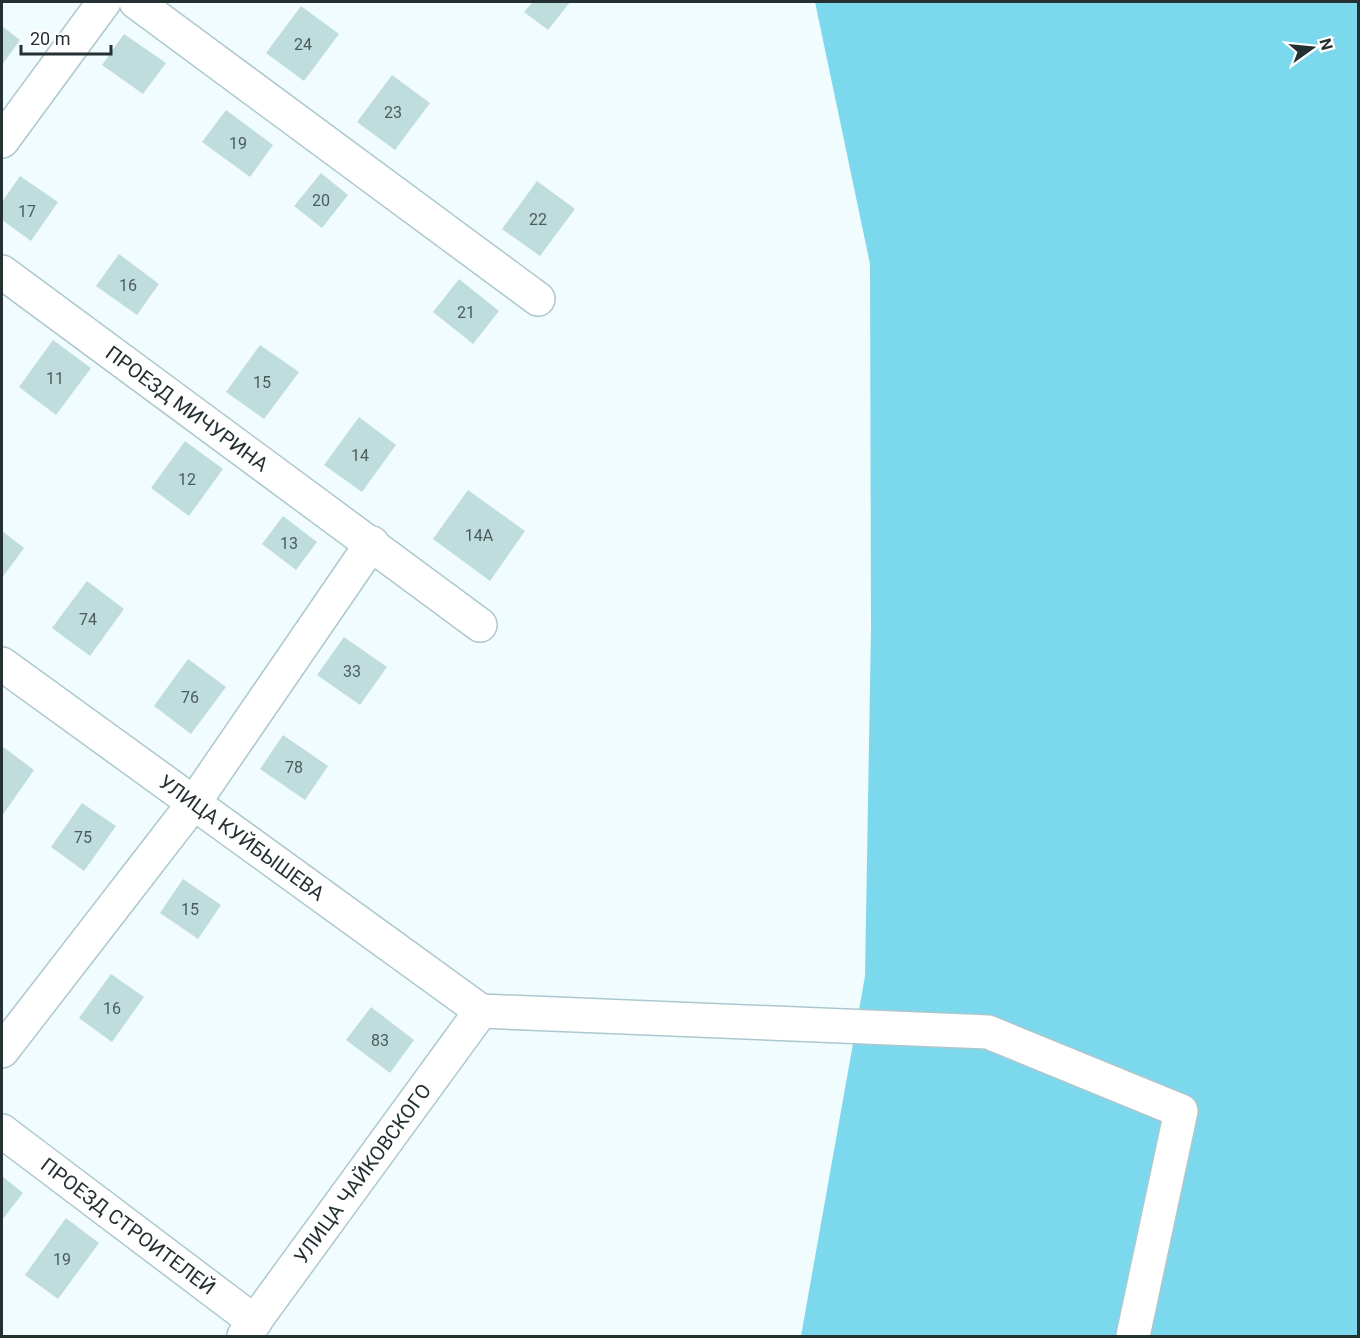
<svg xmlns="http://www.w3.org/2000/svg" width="1360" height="1338" font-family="Roboto,sans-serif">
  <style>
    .green { fill: #7cd9ed }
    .building { fill: #bfdddc }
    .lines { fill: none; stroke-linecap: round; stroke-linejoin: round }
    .minor-casing { stroke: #acc8ce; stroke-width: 36 }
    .minor { stroke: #fff; stroke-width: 33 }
    .labels { text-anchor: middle; stroke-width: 4.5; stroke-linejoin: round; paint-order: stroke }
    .number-label { font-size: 16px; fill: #4c5b5d }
    .street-label { font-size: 20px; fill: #253033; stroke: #fff }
  </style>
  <rect width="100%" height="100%" fill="#f1fcff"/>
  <!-- green -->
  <path class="green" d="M815,2h543v1334h-557l64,-360 6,-348 -1,-364z"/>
  <!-- building -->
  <path class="building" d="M533,2h37l-22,28 -24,-18z
    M301,6l38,28 -35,47 -38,-28z
    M2,26l18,14 -18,25z
    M124,34l42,29 -23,31 -41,-29z
    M392,75l38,28 -35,47 -38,-28z
    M226,110l47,35 -23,32 -48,-35z
    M321,173l27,22 -26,33 -28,-22z
    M20,176l38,26 -27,39 -29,-21v-18z
    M537,181l38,28 -35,47 -38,-27z
    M119,254l40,30 -22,31 -41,-29z
    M459,279l40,32 -26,33 -40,-32z
    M53,340l38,28 -35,47 -37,-28z
    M260,345l39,27 -35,47 -38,-27z
    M359,417l37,28 -34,47 -38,-27z
    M185,441l38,28 -34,47 -38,-28z
    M468,490l57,41 -35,50 -57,-42z
    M283,516l34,26 -21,28 -34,-26z
    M2,531l22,17 -22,30z
    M87,581l37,28 -34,47 -38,-28z
    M344,637l43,30 -27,38 -43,-30z
    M188,659l38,28 -35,47 -37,-28z
    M283,735l45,31 -23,34 -45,-31z
    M2,746l32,24 -32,46z
    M82,803l34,23 -32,45 -33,-24z
    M183,879l38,26 -23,34 -38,-26z
    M111,974l33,23 -32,45 -33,-24z
    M371,1007l43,33 -24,33 -44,-33z
    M2,1176l21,17 -21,27z
    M66,1218l33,25 -41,56 -33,-24z"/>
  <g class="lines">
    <!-- minor casing -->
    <g class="minor-casing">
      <g id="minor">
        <path d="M136,2l402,297"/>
        <path d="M2,141l102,-139"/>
        <path id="s1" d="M2,272l478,353"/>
        <path id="s2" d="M2,664l479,347"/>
        <path d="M481,1011l507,21 193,79 -48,225"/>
        <path d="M2,1051l191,-247 179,-261"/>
        <path id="s3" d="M2,1131l253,191"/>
        <path id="s4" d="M244,1336l237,-325"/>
      </g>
    </g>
    <!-- minor -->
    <use href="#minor" class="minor"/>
  </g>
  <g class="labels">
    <!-- number labels -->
    <g class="number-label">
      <text x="303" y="50">24</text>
      <text x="393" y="118">23</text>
      <text x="238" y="149">19</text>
      <text x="321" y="206">20</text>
      <text x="27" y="217">17</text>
      <text x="538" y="225">22</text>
      <text x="128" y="291">16</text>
      <text x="466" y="318">21</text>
      <text x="55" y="384">11</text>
      <text x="262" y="388">15</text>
      <text x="360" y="461">14</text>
      <text x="187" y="485">12</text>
      <text x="479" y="541">14А</text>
      <text x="289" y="549">13</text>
      <text x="88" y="625">74</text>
      <text x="352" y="677">33</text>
      <text x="190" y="703">76</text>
      <text x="294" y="773">78</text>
      <text x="83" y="843">75</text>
      <text x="190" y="915">15</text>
      <text x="112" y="1014">16</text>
      <text x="380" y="1046">83</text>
      <text x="62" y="1265">19</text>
    </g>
    <!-- street labels -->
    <g class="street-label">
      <text dy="7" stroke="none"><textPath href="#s1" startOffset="230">ПРОЕЗД МИЧУРИНА</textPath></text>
      <text dy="7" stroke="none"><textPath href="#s2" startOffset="296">УЛИЦА КУЙБЫШЕВА</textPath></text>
      <text dy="7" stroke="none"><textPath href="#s4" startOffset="201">УЛИЦА ЧАЙКОВСКОГО</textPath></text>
      <text dy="7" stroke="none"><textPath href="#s3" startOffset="158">ПРОЕЗД СТРОИТЕЛЕЙ</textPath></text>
    </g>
  </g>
  <!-- border -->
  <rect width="1360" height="1338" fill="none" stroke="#253033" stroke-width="6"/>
  <!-- north arrow -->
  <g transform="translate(1312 48) rotate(75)" stroke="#ffffff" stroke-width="4.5" paint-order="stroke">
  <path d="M0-4.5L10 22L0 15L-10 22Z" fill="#253033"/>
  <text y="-9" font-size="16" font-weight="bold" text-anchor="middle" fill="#253033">N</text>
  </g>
  <!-- scale -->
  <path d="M21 45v9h90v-9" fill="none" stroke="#253033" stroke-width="3"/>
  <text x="30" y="45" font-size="18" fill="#253033" stroke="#ffffff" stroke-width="4.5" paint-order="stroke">20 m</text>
</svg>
